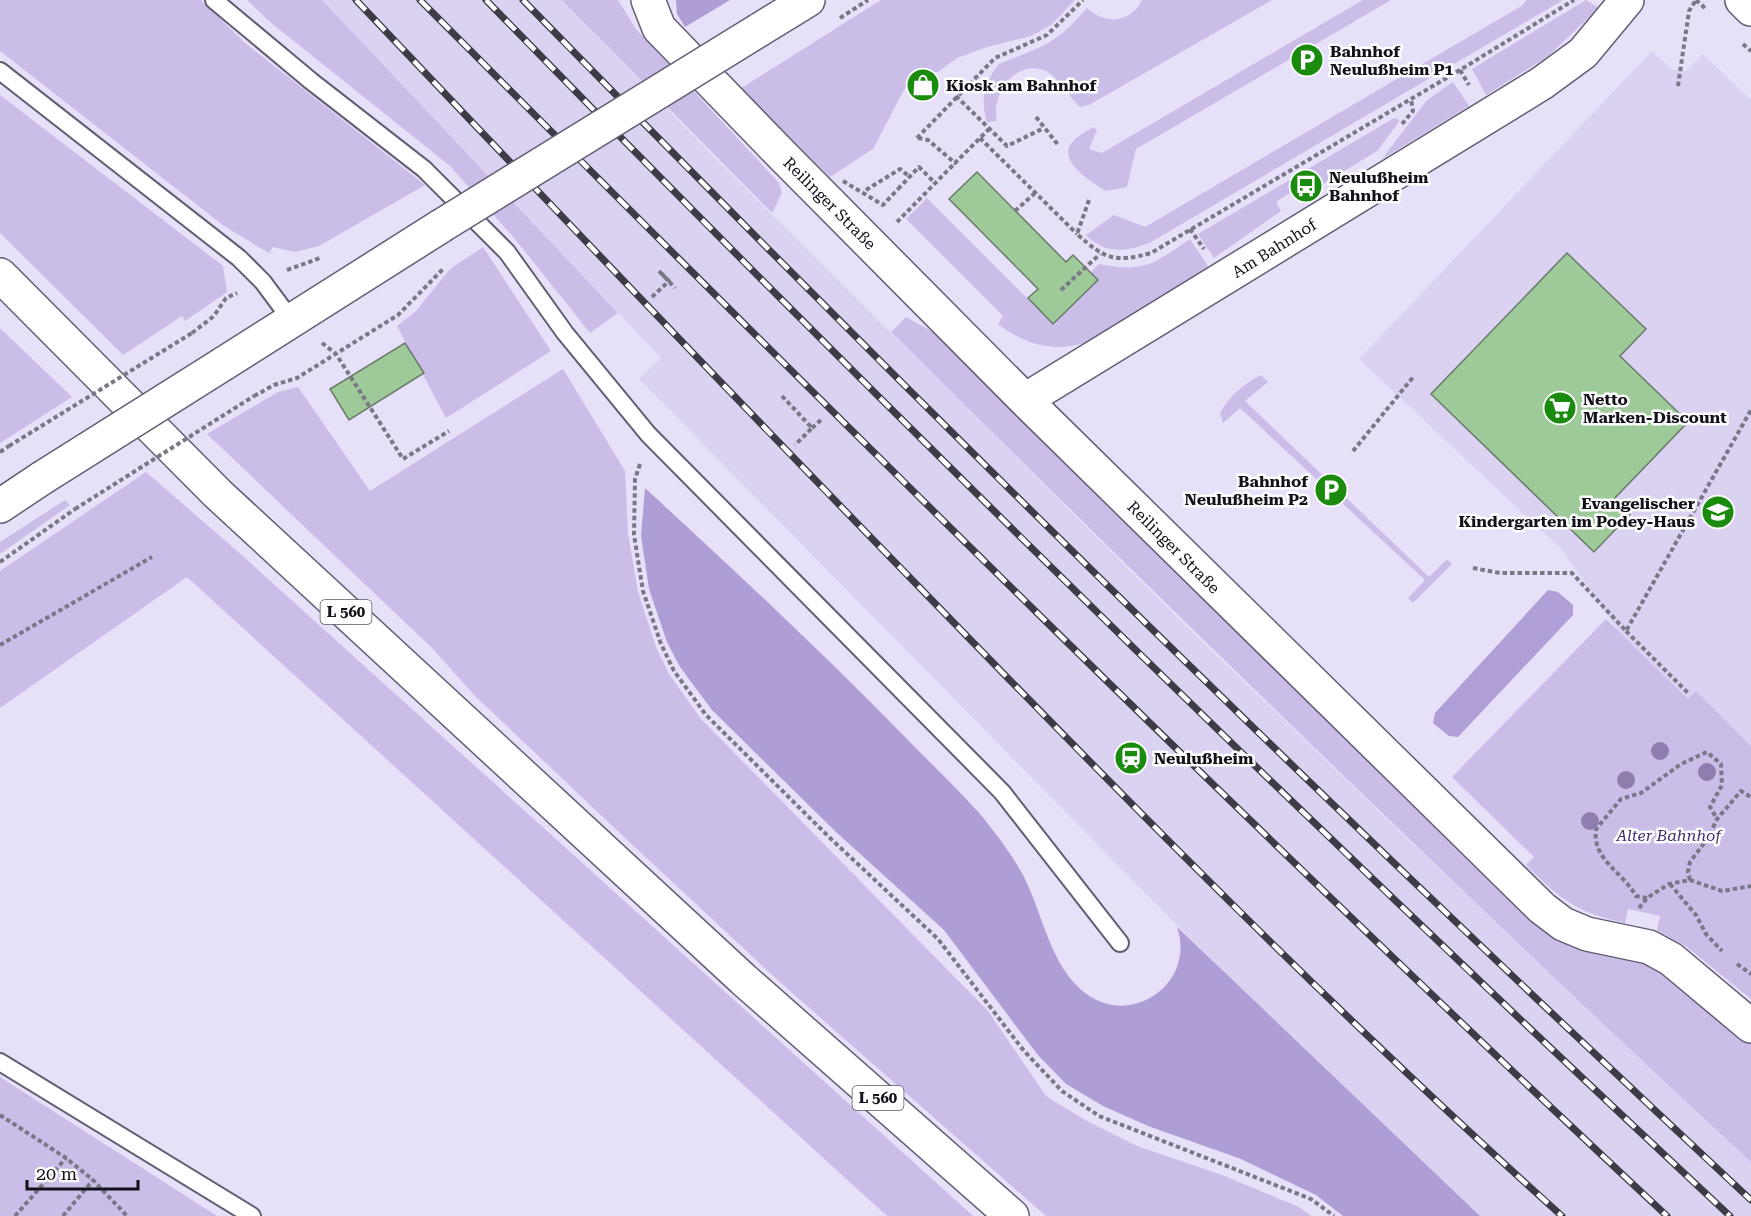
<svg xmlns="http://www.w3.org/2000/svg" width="1751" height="1216" font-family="'Roboto Serif',serif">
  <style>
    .built { fill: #dbd2f2 }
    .green { fill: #cabde8 }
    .forest { fill: #af9ed6 }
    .water { fill: #b09fd7 }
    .building { fill: #9eca99; stroke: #6a7a68; stroke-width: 1.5 }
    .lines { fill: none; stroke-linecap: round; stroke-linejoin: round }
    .lane-casing { stroke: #635d72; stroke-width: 20 }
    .street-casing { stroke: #635d72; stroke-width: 36 }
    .secondary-casing { stroke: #635d72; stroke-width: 36 }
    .primary-casing { stroke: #635d72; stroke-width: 36 }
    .path { stroke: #7b7787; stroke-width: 4; stroke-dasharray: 4.5 3; stroke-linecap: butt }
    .lane { stroke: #fff; stroke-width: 16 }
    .street { stroke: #fff; stroke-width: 33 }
    .secondary { stroke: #fff; stroke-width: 33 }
    .primary { stroke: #fff; stroke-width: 33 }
    .rail-casing { stroke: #3e3b47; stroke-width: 7 }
    .rail { stroke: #fff; stroke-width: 4.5; stroke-dasharray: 14; stroke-linecap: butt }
    .secondary-bridge-casing { stroke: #635d72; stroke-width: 36; stroke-linecap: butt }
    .path-bridge { stroke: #7b7787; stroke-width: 4; stroke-dasharray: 4.5 3; stroke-linecap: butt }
    .secondary-bridge { stroke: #fff; stroke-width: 33 }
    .tree { fill: #8e7dae }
    .labels { text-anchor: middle; stroke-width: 5; stroke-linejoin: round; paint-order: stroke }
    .shield { fill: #fff; stroke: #5a585e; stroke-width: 1.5 }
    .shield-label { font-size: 15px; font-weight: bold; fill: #131119 }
    .poi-label { font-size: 16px; font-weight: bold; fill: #131119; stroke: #fff; text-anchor: start }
    .street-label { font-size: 16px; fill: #131119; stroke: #fff }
    .park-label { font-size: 16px; font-style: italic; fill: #462c70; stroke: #fff }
  </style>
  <rect width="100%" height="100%" fill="#e7e0f9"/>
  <!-- built -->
  <path class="built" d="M322,0h240l159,164 459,456 233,224 338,318v54h-271l-253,-240 -588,-597 22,-21z
    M1652,51l21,19 13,1 17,-17 48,46v646l-55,-54 -8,7 -70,-69 -56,-80 -203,-191z"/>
  <!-- green -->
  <path class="green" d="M0,0h201l43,42 181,143 -106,61 -24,6 -22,-5 -4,6 -45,-27 -224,-175z
    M247,0h75l296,313 -28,20 -75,-94 -65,-73 -180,-144z
    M562,0h56l18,29 143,154 3,10 -10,20z
    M881,0h194l-24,25 -20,11 -44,11 -30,11 -19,14h-16l-13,8 -36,69 -43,28 -90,-88z
    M1142,0h130l-183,105 -9,2c-12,-11 -24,-35 -40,-38 -28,-6 -49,28 -43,52l-10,1c-7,-22 -3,-39 12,-58 44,-18 55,-18 88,-56 18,17 44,15 55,-8z
    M1363,0h28l-255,149 -9,38 -21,4c-13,-8 -46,-27 -36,-46 5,-8 16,-13 23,-18l4,3 -8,19 13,4z
    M1526,0h37l-412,242c-24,10 -45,13 -65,-7l28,-20 31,12 378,-222z
    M1586,0l13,8 -52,49 -61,38 -14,-26z
    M1453,82l16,24 -87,53 45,-59z
    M0,95l223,171 4,26 -42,29 -3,-5 -59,39 -123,-122z
    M1394,118l4,1 1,3 -22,29 -54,33 -5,-9 -42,27 5,9 -67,47 -16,-24z
    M927,198l126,126 44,-43 -7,-8 9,-9c47,9 54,0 91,-25l20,30 -123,73c-33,11 -62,3 -89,-18l5,-8 -97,-97z
    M483,247l68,104 -105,67 -49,-92 19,-15 34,-42z
    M906,317l32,18 564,556 132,69c46,15 81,52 117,83v119c-292,-271 -577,-549 -860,-830z
    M0,328l72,69 -72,46z
    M563,369l62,102 3,63 10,58 18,55 13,27 32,45 287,292 58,85 39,24 52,26 85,29 77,32 12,9h-265l-264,-232 -159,-148 -148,-140 -43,-48 -225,-214 71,-42 20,-5 72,104z
    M1261,375l7,7 -23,19 184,176 18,-18 5,5 -39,39 -5,-5 17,-18 -185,-172 -17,15 -3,-10c9,-17 24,-29 41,-38z
    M146,472l90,78 737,666h-86l-700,-639 -187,131v-137z
    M65,500l5,5 -70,49v-12z
    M1606,619l82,80 8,-8 55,55v253l-64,-52 -30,-17 3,-14 -32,-7 -3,14c-48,-10 -65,-24 -99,-58l8,-8 -82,-80z
    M0,1077l217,139h-217z"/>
  <!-- forest -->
  <path class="forest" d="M676,0h54l-45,27 -8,-13z
    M645,488c88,81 175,162 259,248 25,26 52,51 76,78 15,18 33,42 44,63 19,37 27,93 64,118 46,32 108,-13 89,-68l303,289h-137l-27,-21 -75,-36 -93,-33 -45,-20 -37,-22 -29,-30 -93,-124 -108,-98 -124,-122 -32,-43 -13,-25 -18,-53 -8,-53z"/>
  <!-- water -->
  <path class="water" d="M1548,590l10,2 15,13v10l-115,122 -9,-1 -16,-13 2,-10z"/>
  <!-- building -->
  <path class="building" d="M977,172l89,90 7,-7 25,25 -45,44 -25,-26 10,-9 -89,-90z
    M1567,253l79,76 -26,27 68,66 -74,77 16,15 -36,38 -163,-158z
    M405,343l19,30 -75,47 -19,-31z"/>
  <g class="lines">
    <!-- lane casing -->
    <g class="lane-casing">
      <path id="lane" d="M214,0l97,81 113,88 83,83 58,81 83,101 354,358 118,151
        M0,71l239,187 24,24 29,39
        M0,1062l252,154"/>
    </g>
    <!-- street casing -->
    <g class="street-casing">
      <path id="street" d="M648,0l11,28 123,127 243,245 517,508 21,16 24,10 62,13 22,12 80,67
        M1742,0l9,9
        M1025,400l517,-317 41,-30 44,-53"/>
    </g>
    <!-- secondary casing -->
    <g class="secondary-casing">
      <path id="secondary" d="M759,30l49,-30
        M223,364l218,-138
        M0,506l42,-28"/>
    </g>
    <!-- primary casing -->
    <g class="primary-casing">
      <path id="primary" d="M0,275l218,219 526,486 268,236"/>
    </g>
    <!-- path -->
    <path class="path" d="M1696,0l11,10
      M840,18l28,-18
      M1743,44l8,7
      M1460,70l9,15
      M1678,86l11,-75 7,-11
      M956,96l51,50 37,-18
      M1036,117l23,29
      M1402,124l11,-13 -2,-12
      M917,138l78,-80 52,-23 36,-35
      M918,138l10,2 27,23 34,-34
      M980,138l97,96
      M898,189l21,-22 16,16
      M866,190l34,-21 10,8
      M1089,200l-12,34c28,25 37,29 74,19l309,-183 114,-70
      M1015,211l20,-18
      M897,222l58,-59
      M1190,229l14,20
      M287,270l33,-12
      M1061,290l39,-36
      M652,297l17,-16 -10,-10
      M192,333l22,-17 12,-18 11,-5
      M322,343l14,11 67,105 46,-28
      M254,396l20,-11 23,-7 101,-63 45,-46
      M782,396l30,32 -17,17
      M812,428l11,-10
      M1353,451l61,-75
      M0,452l9,-6
      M640,464l-5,15 -1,56 9,56 18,53 13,27 32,44 124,123 108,101 86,112 38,40 37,25 212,83 23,17
      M0,562l75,-53
      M1473,568l27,5h72l54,58 125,-221
      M1626,631l63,63
      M0,645l152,-88
      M1690,880l-2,-8 2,-10 18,-24 9,-19 24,-28 10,6
      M1670,884l26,31 10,19 16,17
      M1647,898l-11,-2c-14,-25 -44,-36 -40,-67l25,-30 20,-6 40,-29 26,-12 14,12 1,21 -12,22 7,12
      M1639,908l8,-10 22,-14 21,-4 32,11 29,-5
      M1737,964l14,10
      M0,1115l66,43 27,22 34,36
      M15,1216l51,-58
      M63,1216l30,-36"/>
    <!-- lane -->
    <use href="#lane" class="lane"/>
    <!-- street -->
    <use href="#street" class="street"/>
    <!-- secondary -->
    <use href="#secondary" class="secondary"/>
    <!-- primary -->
    <use href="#primary" class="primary"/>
    <!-- rail casing -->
    <g class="rail-casing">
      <path id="rail" d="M356,0c188,198 376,395 566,590 208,214 418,427 640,626
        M420,0c410,411 822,820 1247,1216
        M486,0c405,415 819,821 1244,1216
        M523,0c400,410 809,810 1228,1200"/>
    </g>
    <!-- rail -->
    <use href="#rail" class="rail"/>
    <!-- secondary-bridge casing -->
    <g class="secondary-bridge-casing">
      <path id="secondary-bridge" d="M441,226l318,-196
        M42,478l181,-114"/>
    </g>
    <!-- path-bridge -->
    <path class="path-bridge" d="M843,181l40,24 15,-16
      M659,271l16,17
      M9,446l183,-113
      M75,509l179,-113"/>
    <!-- secondary-bridge -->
    <use href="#secondary-bridge" class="secondary-bridge"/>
  </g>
  <!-- trees -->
  <g class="tree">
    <circle cx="1660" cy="751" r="9"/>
    <circle cx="1707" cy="772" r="9"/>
    <circle cx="1626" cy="780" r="9"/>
    <circle cx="1590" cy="821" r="9"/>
  </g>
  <!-- icons -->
  <defs>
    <g id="parking-disc" transform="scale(1.725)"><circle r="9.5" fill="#1a8b0d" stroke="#fff"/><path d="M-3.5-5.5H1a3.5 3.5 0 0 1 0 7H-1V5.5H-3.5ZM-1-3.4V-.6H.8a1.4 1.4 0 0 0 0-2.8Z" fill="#fff"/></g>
    <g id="shop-disc" transform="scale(1.725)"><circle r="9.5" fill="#1a8b0d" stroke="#fff"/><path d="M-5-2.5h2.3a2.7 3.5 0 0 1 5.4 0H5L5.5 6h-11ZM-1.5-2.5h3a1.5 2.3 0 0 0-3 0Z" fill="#fff"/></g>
    <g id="bus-disc" transform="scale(1.725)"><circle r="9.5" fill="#1a8b0d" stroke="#fff"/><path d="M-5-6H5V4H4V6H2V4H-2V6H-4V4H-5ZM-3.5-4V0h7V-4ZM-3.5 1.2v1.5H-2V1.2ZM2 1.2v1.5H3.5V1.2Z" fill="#fff"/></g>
    <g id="supermarket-disc" transform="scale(1.725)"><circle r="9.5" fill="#1a8b0d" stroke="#fff"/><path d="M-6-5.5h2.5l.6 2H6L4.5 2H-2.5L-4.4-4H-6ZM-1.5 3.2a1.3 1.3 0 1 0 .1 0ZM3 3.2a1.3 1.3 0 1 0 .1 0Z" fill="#fff"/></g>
    <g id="school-disc" transform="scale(1.725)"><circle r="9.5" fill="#1a8b0d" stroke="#fff"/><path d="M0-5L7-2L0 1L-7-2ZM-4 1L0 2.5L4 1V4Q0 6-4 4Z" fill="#fff"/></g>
    <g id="station-disc" transform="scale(1.725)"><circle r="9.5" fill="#1a8b0d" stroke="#fff"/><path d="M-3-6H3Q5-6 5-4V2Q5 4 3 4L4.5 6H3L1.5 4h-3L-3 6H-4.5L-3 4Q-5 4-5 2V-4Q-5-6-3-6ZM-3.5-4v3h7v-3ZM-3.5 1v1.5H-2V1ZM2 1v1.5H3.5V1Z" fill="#fff"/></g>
  </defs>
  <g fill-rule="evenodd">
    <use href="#parking-disc" x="1307" y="60"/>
    <use href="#shop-disc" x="923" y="85"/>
    <use href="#bus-disc" x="1306" y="186"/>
    <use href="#supermarket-disc" x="1560" y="408"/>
    <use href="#parking-disc" x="1331" y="490"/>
    <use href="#school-disc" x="1718" y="512"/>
    <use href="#station-disc" x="1131" y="758"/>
  </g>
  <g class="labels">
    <!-- shield labels -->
    <g class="shield">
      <rect x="320.5" y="600" width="51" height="24" rx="4.5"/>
      <rect x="852.5" y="1086" width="51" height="24" rx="4.5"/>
    </g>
    <g class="shield-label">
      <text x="346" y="617">L 560</text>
      <text x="878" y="1103">L 560</text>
    </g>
    <!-- poi labels -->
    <g class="poi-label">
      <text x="1330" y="57">Bahnhof<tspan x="1330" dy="18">Neulußheim P1</tspan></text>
      <text x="946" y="91">Kiosk am Bahnhof</text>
      <text x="1329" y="183">Neulußheim<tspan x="1329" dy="18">Bahnhof</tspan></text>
      <text x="1583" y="405">Netto<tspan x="1583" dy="18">Marken-Discount</tspan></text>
      <text x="1308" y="487" text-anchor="end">Bahnhof<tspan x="1308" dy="18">Neulußheim P2</tspan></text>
      <text x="1695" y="509" text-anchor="end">Evangelischer<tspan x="1695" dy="18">Kindergarten im Podey-Haus</tspan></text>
      <text x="1154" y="764">Neulußheim</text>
    </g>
    <!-- street labels -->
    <g class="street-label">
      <text transform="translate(830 203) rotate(45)" y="6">Reilinger Straße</text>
      <text transform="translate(1274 248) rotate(-32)" y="6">Am Bahnhof</text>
      <text transform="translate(1174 547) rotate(45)" y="6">Reilinger Straße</text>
    </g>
    <!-- park labels -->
    <g class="park-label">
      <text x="1669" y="841">Alter Bahnhof</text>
    </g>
  </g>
  <!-- scale -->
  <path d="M27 1180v9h111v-9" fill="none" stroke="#131119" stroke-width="3"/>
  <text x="36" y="1180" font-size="18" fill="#131119" stroke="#ffffff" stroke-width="4.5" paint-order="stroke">20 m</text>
</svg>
